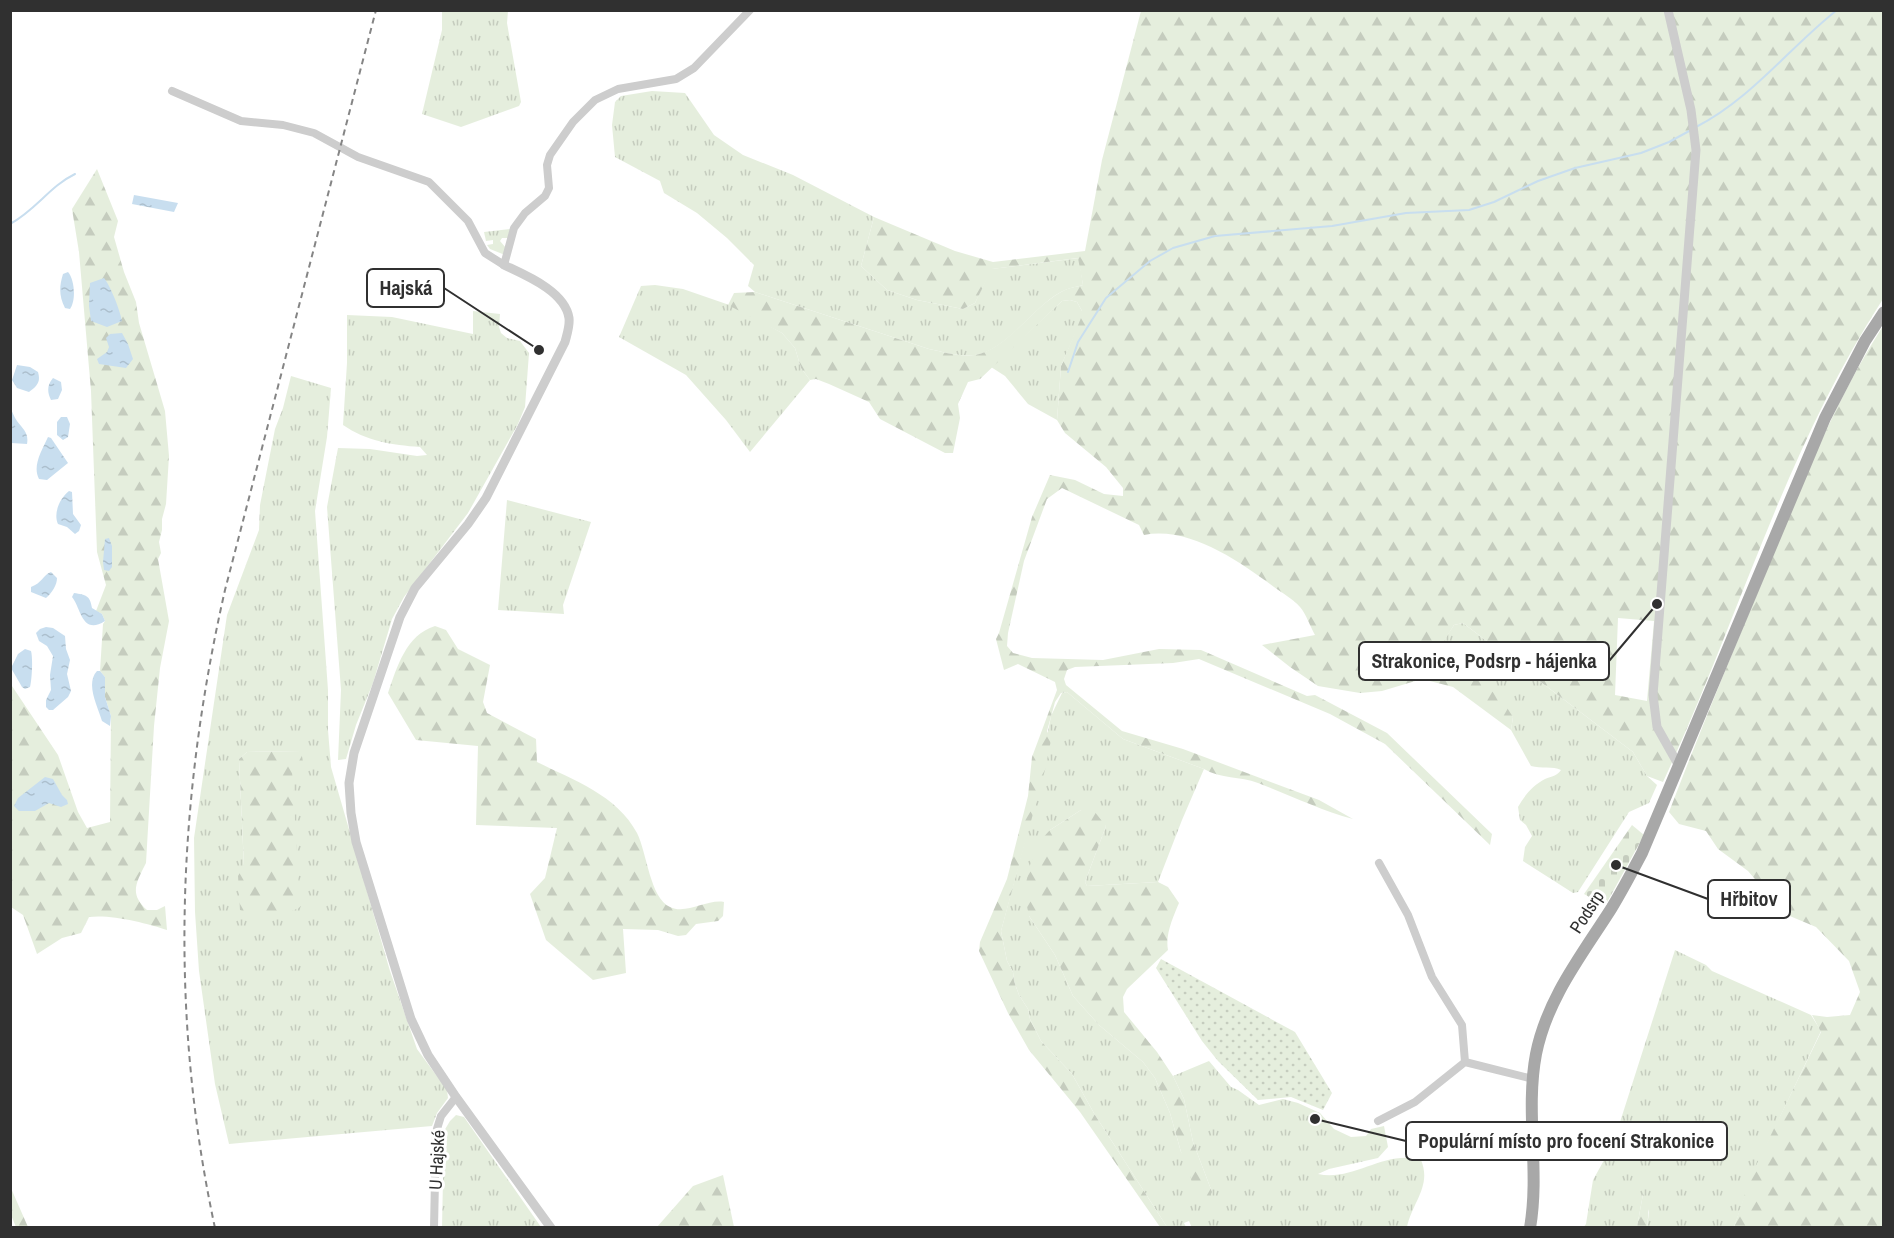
<svg xmlns="http://www.w3.org/2000/svg" width="1894" height="1238" font-family="'Archivo Narrow',sans-serif">
  <style>
    .grass { fill: url(#grass-tufts); fill-rule: evenodd }
    .forest { fill: url(#forest-firs); fill-rule: evenodd }
    .cemetery { fill: url(#cemetery-stones) }
    .park { fill: url(#park-dots) }
    .water { fill: url(#water-ripples) }
    .lines { fill: none; stroke-linecap: round; stroke-linejoin: round }
    .stream { stroke: #c8deef; stroke-width: 2 }
    .minor { stroke: #cdcdcd; stroke-width: 8 }
    .tertiary { stroke: #cdcdcd; stroke-width: 9 }
    .primary { stroke: #a8a8a8; stroke-width: 12 }
    .rail { stroke: #858585; stroke-width: 2; stroke-dasharray: 6 4.5; stroke-linecap: butt }
    .labels { text-anchor: middle; stroke-width: 6; stroke-linejoin: round; paint-order: stroke }
    .street-label { font-size: 18px; fill: #303030; stroke: #fff }
    .leader { fill: none; stroke: #303030; stroke-width: 2 }
    .callout-dot { fill: #303030; stroke: #fff; stroke-width: 2 }
    .callout { fill: #fff; stroke: #303030; stroke-width: 2 }
    .callout-label { font-size: 20px; text-anchor: middle; font-weight: bold; fill: #303030 }
  </style>
  <defs>
    <pattern id="grass-tufts" width="24" height="20" patternUnits="userSpaceOnUse" patternTransform="scale(1.5)"><rect width="24" height="20" fill="#e5eedd"/><path d="M3 7l-1-3M5 7V3M7 7l1-3M15 17l-1-3M17 17v-4M19 17l1-3" fill="none" stroke="#c5ccbe"/></pattern>
    <pattern id="forest-firs" width="22" height="20" patternUnits="userSpaceOnUse" patternTransform="scale(1.5)"><rect width="22" height="20" fill="#e5eedd"/><path d="M5 1l3.5 6h-7zM16 11l3.5 6h-7z" fill="#c5ccbe"/></pattern>
    <pattern id="cemetery-stones" width="16" height="16" patternUnits="userSpaceOnUse" patternTransform="scale(1.5)"><rect width="16" height="16" fill="#e5eedd"/><path d="M2 7V4a2 2 0 0 1 4 0v3zM10 15v-3a2 2 0 0 1 4 0v3z" fill="#c5ccbe"/></pattern>
    <pattern id="park-dots" width="8" height="8" patternUnits="userSpaceOnUse" patternTransform="scale(1.5)"><rect width="8" height="8" fill="#e5eedd"/><path d="M2 2h.1M6 6h.1" fill="none" stroke="#c5ccbe" stroke-width="1.8" stroke-linecap="round"/></pattern>
    <pattern id="water-ripples" width="26" height="14" patternUnits="userSpaceOnUse" patternTransform="scale(1.5)"><rect width="26" height="14" fill="#c8deef"/><path d="M2 4q2-2 4 0t4 0M15 11q2-2 4 0t4 0" fill="none" stroke="#acbfcd"/></pattern>
  </defs>
  <rect width="100%" height="100%" fill="#fff"/>
  <!-- grass -->
  <path class="grass" d="M442,11h66l-1,12 14,79 -2,4 -58,21 -39,-13 20,-84z
    M652,91l33,2 29,42 29,20 50,20 81,42 -13,49 26,24 30,10 46,9 12,-6 16,-34 88,-11 4,27c-7,2 -15,3 -22,7 -27,14 -55,59 -86,63 -16,2 -31,-3 -46,-6l-174,-57 -7,-6 6,-21 -27,-27 -30,-25 -33,-20 -4,-12 -45,-24 -3,-32 3,-23 6,-6z
    M510,229l-2,9h-6l-2,3 6,7 -1,7 -15,-6 -3,-4 6,-1v-4l-7,1 -2,-9z
    M655,285l28,4 55,19 44,25 13,15 6,20 9,12 -60,72 -24,-32 -40,-45 -67,-38 22,-51z
    M1070,300l7,2 5,9v7l-21,48 -4,54 -29,-16 -23,-28 -14,-9 71,-66z
    M473,311l27,3 -1,13 2,6 6,5 13,3 9,12 -4,54 -7,17 -50,89 -64,84 -12,22 -19,64 -17,42 -10,34 -8,1 3,-70 -14,-183 11,-59 32,1 47,7 10,-1 -7,-8c-28,-2 -54,-6 -77,-22l4,-62v-48l45,2 81,17z
    M291,376l40,12 -4,49 -12,74 13,179v40l3,37 59,204 27,78 30,41 1,8 -11,15 -5,13 -203,18 -14,-60 -16,-113 -4,-59 -1,-74 33,-223 32,-85 1,-25 15,-76 8,-21zM300,751l-56,116 -5,-108 8,-7z
    M507,500l84,22 -28,83 1,9 -66,-4z
    M1463,623l170,129 14,24 10,9 -8,18 -20,9 -51,80 -5,1 -50,-32 2,-14 7,-11 -6,-11 -6,-5 -2,-13c6,-11 15,-22 27,-28 7,-3 12,-3 16,-9 -8,-4 -20,-1 -30,-4l-20,-36 2,-13 -76,-66 17,-26z
    M1067,692l56,47 81,30 -22,51 -24,62 -71,4 -2,-4 21,-56 -25,-16 -31,20 -21,86 26,39 18,41 26,29 44,37 12,16 15,35 11,39 31,40 -19,-50 -9,-43 -11,-23 36,-15 22,26 7,3 21,15 24,-6 15,4 22,10 14,16 17,8 15,-1 5,-7 13,-3 4,21 -10,11 -49,11 -11,5c35,8 67,-25 103,-14 11,26 -9,43 -14,67l-215,1 -3,-7 -5,2 2,4h-19l-72,-112 -23,-41 -31,-33 -11,-22 -2,-10 -9,-14 -5,-14 -1,-9 -6,-11 -6,-30 30,-113 20,-102 11,-23z
    M1675,950l31,15 6,6 99,44 10,16 -69,145 -18,51h-87l2,-15 -6,-18 -6,33 -54,1 3,-4 7,-44 20,-36z
    M456,1115l8,2 77,110h-99l2,-96 6,-10z"/>
  <!-- forest -->
  <path class="forest" d="M1141,11h742v288c-97,149 -145,322 -220,483l-16,-6 -14,-24 -170,-129 -9,2 -16,26 62,46 13,20 -2,13 -58,-43 -31,-8 -40,12 -22,2 -42,-7 -28,-19 -28,-22 53,-10c-5,-9 -9,-21 -15,-28 -7,-8 -18,-14 -26,-20 -35,-26 -85,-61 -130,-52l-5,-10 -77,-37 -15,11 -23,62 -16,72 -1,13 6,7 19,5 71,2 56,-11 42,1 106,46 8,-1 72,38 105,101 -2,11 -105,-101 -55,-30 -131,-55 -26,4 -98,4 -8,3 -3,9 2,6 56,46 61,18 136,51 34,19c-33,-9 -63,-24 -95,-36 -18,-7 -37,-4 -54,-14l-81,-30 -56,-47 -6,1 -6,9 -8,29 4,9 -6,30 -44,161 6,30 6,11 1,9 5,14 9,14 2,10 11,22 31,33 23,41 72,112h-7l-80,-115 -51,-62 -21,-37 -29,-62 1,-9 27,-63 21,-83 4,-39 25,-67 -2,-8 -37,-18 -14,6 -8,-31 3,-6 33,-116 18,-42 25,5 29,14 19,2v-8l-17,-21 -41,-34 -8,-13 4,-54 20,-48 1,-7 -5,-9 -7,-2 -8,1 -82,78 -12,3 -10,22 2,14 -7,35h-8l-65,-34 -11,-17 -40,-18 -13,-5 -6,1 -9,-12 -6,-20 -13,-15 -54,-28 6,-12 21,-1 174,57c15,3 30,8 46,6 30,-4 59,-49 86,-63 6,-4 15,-5 22,-7l-5,-27 -86,11 -17,34 -12,6 -46,-9 -30,-10 -26,-24 13,-49 81,34 38,11 92,-11 17,-91zM1618,618l36,3 -7,80 -32,-6z
    M97,169l21,52 -4,16 10,35 12,30 3,21 26,88 4,45 -3,48 -4,15v11l-3,12 2,11 -3,6 11,62 -9,47 -6,58 -8,137c-10,20 -17,31 1,47h10l8,-4 2,24c-20,-7 -57,-16 -78,-13l-8,16 -19,5 -25,16 -14,-39 -12,-8 -1,-224 48,72 20,57 9,16 23,-6 1,-106 -6,-19v-20l-5,-6 3,-47 2,-3 -3,-7 -6,-3 10,-26 -9,-33 -6,-161 -12,-139 -7,-43z
    M1883,326v901h-149l17,-51 70,-144 -9,-17 15,2 23,-2 10,-23 -11,-31 -33,-34 -31,-13 -37,-43 -30,-22 -12,-18 -27,-7 -10,-12c31,-81 64,-161 97,-240 34,-84 68,-170 117,-246z
    M435,626l11,4 12,19 32,16 -7,37 4,11 49,26 1,23c36,18 80,33 100,71 10,20 13,65 33,74 16,8 37,-8 54,-5l-1,14 -5,5 -22,3 -10,11 -8,1 -20,-6 -35,-1 3,44 -33,7 -47,-40 -16,-46 15,-16 12,-50 -81,-3 2,-79 -62,-6 -28,-47c9,-26 18,-58 47,-67z
    M301,751l3,16 -12,2 8,138c-20,11 -38,14 -60,3l-2,-34 6,-10 -5,-107 8,-7z
    M1081,810l13,1 12,15 -21,56 2,4 71,-4 10,5 11,16c-6,14 -14,32 -11,47l-41,39 -4,8 1,15 33,40 16,24 11,23 9,43 19,50 -3,6 -13,-6 -15,-40 -11,-39 -15,-35 -12,-16 -44,-37 -26,-29 -18,-41 -26,-39 -5,-24 6,-27 10,-24 10,-11z
    M723,1175l11,52h-77l36,-41z
    M10,1186l18,41h-12l-5,-12z
    M1643,1194c8,9 5,22 4,33h-10z"/>
  <!-- cemetery -->
  <path class="cemetery" d="M1632,825l12,10 -39,71 -21,-12z"/>
  <!-- park -->
  <path class="park" d="M1161,959l134,73 37,61 -9,17 -32,-13 -33,3 -40,-39 -16,-20 -46,-73z"/>
  <!-- water -->
  <path class="water" d="M134,195l44,8 -4,9 -42,-8z
    M68,272c7,8 8,29 2,37l-5,-1c-6,-12 -6,-21 -2,-34z
    M104,278c7,9 16,32 18,43l-15,6 -16,-6 -2,-15 1,-23z
    M122,333l6,11 5,15 -7,9 -27,-4 -2,-5 10,-7 2,-5 -3,-9 4,-4z
    M17,365l13,2 8,5c3,10 -1,14 -9,20l-12,-4 -5,-8z
    M53,378l8,4 1,8 -4,9 -7,1c-4,-8 -4,-15 2,-22z
    M10,407c2,4 4,10 7,14 6,8 12,12 10,23l-16,-1z
    M61,417h6l3,7 -2,13 -5,3 -6,-5v-13z
    M48,437l3,1 17,25 -21,17 -8,-1c-7,-13 3,-29 9,-42z
    M69,491l3,1 1,22 8,11 -2,6 -4,3 -8,-7 -9,-3c-5,-11 2,-26 11,-33z
    M109,538l3,8v21l-3,4 -5,-1 -1,-8 2,-23z
    M51,572l6,6c0,7 -5,15 -11,20l-15,-6v-5c11,-4 12,-12 20,-15z
    M74,593c12,2 16,2 18,15l10,6 3,7c-23,15 -24,-13 -33,-24z
    M46,627l7,1 12,8 1,13 4,11 -3,14 4,17 -3,6 -15,13h-4l-3,-3v-7l5,-10 -1,-15 3,-19 -6,-10 -8,-5 -3,-8 4,-4z
    M25,649l6,2c2,7 1,28 -1,36l-5,2 -3,-2 -11,-19 7,-14z
    M97,671h3l5,6v20l6,19 -1,10 -8,-5c-4,-14 -17,-37 -5,-50z
    M45,777l8,2 9,16 5,5 1,4 -7,3 -12,-4 -14,8h-16l-5,-5 4,-8z"/>
  <g class="lines">
    <!-- stream -->
    <path class="stream" d="M1696,127c55,-28 93,-79 141,-117
      M10,224c25,-13 40,-38 65,-50
      M1068,372l10,-30 28,-44 44,-37 23,-13 42,-12 117,-10 74,-13 63,-3 25,-8 44,-21 37,-13 66,-15 28,-11 22,-12"/>
    <!-- minor -->
    <path class="minor" d="M172,91l69,30 42,4 31,8 44,24 71,25 39,39 17,32 19,12 10,-37 11,-15 20,-17 4,-8 -2,-23 3,-10 23,-33 22,-22 23,-11 58,-10 18,-11 56,-58
      M1379,863l29,52 24,62 30,48 3,37 68,17
      M1378,1121l37,-19 50,-40
      M434,1228l2,-96 5,-16 15,-19"/>
    <!-- tertiary -->
    <path class="tertiary" d="M1668,10l23,100 5,40 -43,545 4,32 22,39
      M504,265c21,10 61,26 65,53 1,8 -2,16 -4,24l-79,156 -18,26 -53,64 -15,29 -46,136 -5,30 2,30 5,29 55,177 17,36 28,42 95,131"/>
    <!-- primary -->
    <path class="primary" d="M1530,1228c10,-58 -5,-116 6,-174 11,-55 45,-98 75,-145 11,-18 21,-37 31,-56l183,-435 40,-77 19,-29"/>
    <!-- rail -->
    <path class="rail" d="M215,1228c-46,-214 -38,-427 10,-638l151,-580"/>
  </g>
  <g class="labels">
    <!-- street labels -->
    <g class="street-label">
      <text transform="translate(1587 912) rotate(-57)" y="6">Podsrp</text>
      <text transform="translate(437 1160) rotate(-87)" y="6">U Hajské</text>
    </g>
  </g>
  <!-- callouts -->
  <path class="leader" d="M539 350L444 288M1657 604L1609 661M1616 865L1708 899M1315 1119L1406 1141"/>
  <g class="callout-dot">
    <circle cx="539" cy="350" r="6"/>
    <circle cx="1657" cy="604" r="6"/>
    <circle cx="1616" cy="865" r="6"/>
    <circle cx="1315" cy="1119" r="6"/>
  </g>
  <g class="callout">
    <rect x="367" y="269" width="77" height="38" rx="6"/>
    <rect x="1359" y="642" width="250" height="38" rx="6"/>
    <rect x="1708" y="880" width="82" height="38" rx="6"/>
    <rect x="1406" y="1122" width="321" height="38" rx="6"/>
  </g>
  <g class="callout-label">
    <text x="406" y="295">Hajská</text>
    <text x="1484" y="668">Strakonice, Podsrp - hájenka</text>
    <text x="1749" y="906">Hřbitov</text>
    <text x="1566" y="1148">Populární místo pro focení Strakonice</text>
  </g>
  <!-- border -->
  <rect width="1894" height="1238" fill="none" stroke="#303030" stroke-width="24"/>
</svg>
